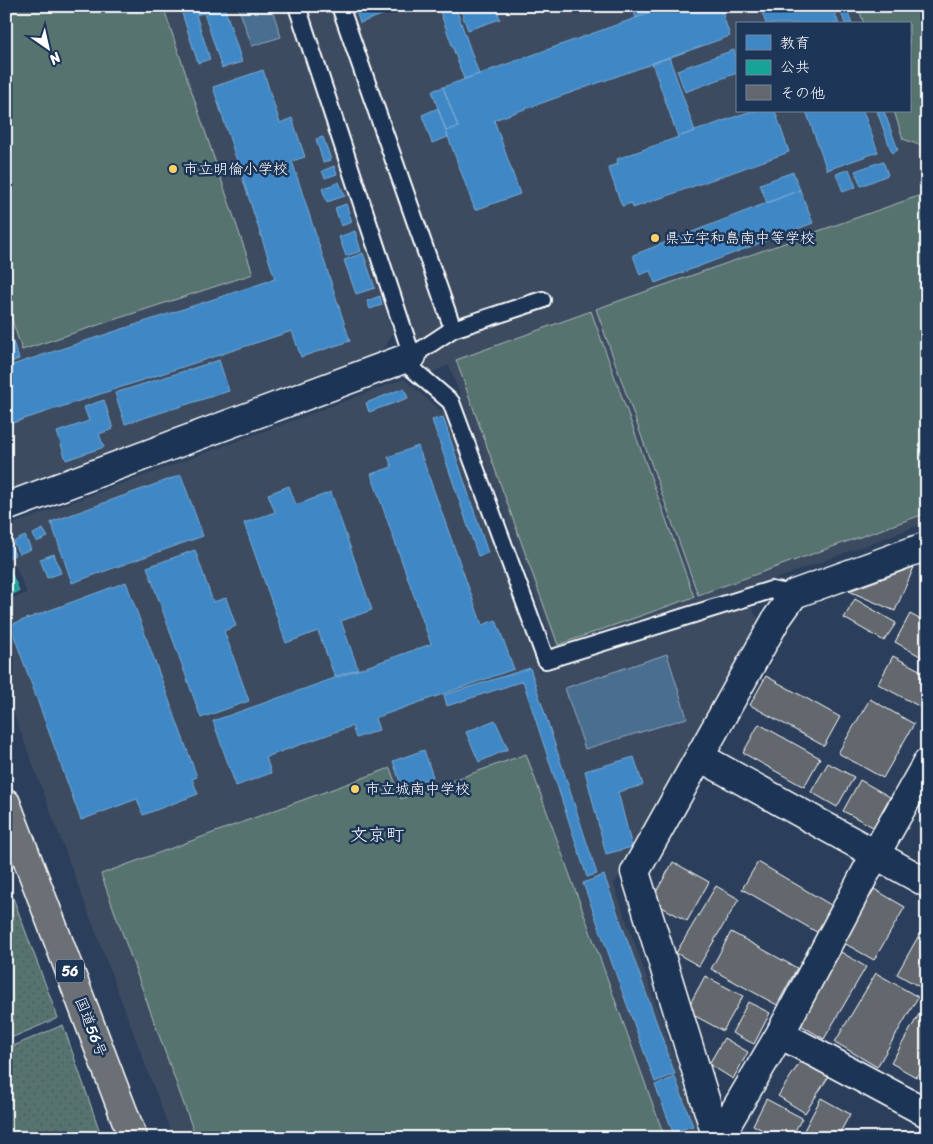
<svg xmlns="http://www.w3.org/2000/svg" width="933" height="1144" font-family="Sriracha,'Klee One',sans-serif">
  <style>
    .built { fill: #3c4b61; fill-rule: evenodd }
    .grass { fill: #567370; stroke: #aab9b8 }
    .park { fill: url(#park-dots); stroke: #aab9b8 }
    .water { fill: #496e90; stroke: #92a8bc }
    .schools { fill: #3f88c5; stroke: #79acd6 }
    .public { fill: #17a398; stroke: #5dbfb7 }
    .building { fill: #62686e; stroke: #fff }
    .lines { fill: none; stroke-linecap: round; stroke-linejoin: round }
    .lane-casing { stroke: #fff; stroke-width: 20 }
    .street-casing { stroke: #fff; stroke-width: 31 }
    .highway-casing { stroke: #fff; stroke-width: 31 }
    .lane { stroke: #1d3557; stroke-width: 16 }
    .street { stroke: #1d3557; stroke-width: 28 }
    .highway { stroke: #6b7074; stroke-width: 28 }
    .poi-dot { fill: #ffd166; stroke: #1d3557; stroke-width: 2 }
    .labels { text-anchor: middle; stroke-width: 5; stroke-linejoin: round; paint-order: stroke }
    .shield { fill: #1d3557; stroke: #bbc2cd; stroke-width: 1 }
    .shield-label { font-size: 14px; font-weight: bold; fill: #fff }
    .poi-label { font-size: 15px; fill: #fff; stroke: #1d3557; text-anchor: start }
    .street-label { font-size: 15px; fill: #fff; stroke: #1d3557 }
    .quarter-label { font-size: 18px; fill: #fff; stroke: #1d3557 }
  </style>
  <defs>
    <pattern id="park-dots" width="8" height="8" patternUnits="userSpaceOnUse" patternTransform="scale(1.25)"><rect width="8" height="8" fill="#567370"/><path d="M2 2h.1M6 6h.1" fill="none" stroke="#505c5a" stroke-width="1.8" stroke-linecap="round"/></pattern>
  </defs>
  <rect width="100%" height="100%" fill="#2b3f5c"/>
  <filter id="ink" filterUnits="userSpaceOnUse"><feTurbulence type="fractalNoise" baseFrequency=".02" numOctaves="2"/><feDisplacementMap in="SourceGraphic" scale="10" xChannelSelector="R" yChannelSelector="G"/><feConvolveMatrix kernelMatrix="1 2 1 2 8 2 1 2 1" color-interpolation-filters="sRGB"/></filter>
  <g filter="url(#ink)">
    <!-- built -->
    <path class="built" d="M6,6h281l106,327 -10,18 -377,139z
      M306,6h621v516l-149,56 -222,74 -107,-287 -21,9zM737,24h172v87h-172z
      M404,379l42,36 93,257 210,-68 12,19 -147,262 89,253h-530l-167,-445v-92l21,-8 -14,-32 -7,3v-30l4,-2 -2,-6z"/>
    <!-- grass -->
    <path class="grass" d="M6,6h157l90,268 -231,76 -16,-48z
      M858,6h69v142l-24,-9 -9,-28h15v-87h-45z
      M927,193v320l-229,82 -102,-286z
      M591,311l103,286 -136,48 -102,-285z
      M526,754l139,384h-469l-95,-264 289,-106 11,31z"/>
    <!-- park -->
    <path class="park" d="M6,879l52,139 -52,22z
      M63,1025l39,113h-96v-89z"/>
    <!-- water -->
    <path class="water" d="M238,6h33l10,31 -29,9z
      M667,654l20,64 -102,31 -20,-61z"/>
    <!-- schools -->
    <path class="schools" d="M182,6h42l18,56 -20,6 -18,-55 -8,2 14,44 -12,4 -18,-56z
      M354,6h52l-46,17z
      M438,6h17l24,68 -15,5z
      M459,6h37l4,13 -32,11z
      M632,6h21l1,5 -18,7z
      M669,6h51l10,30 -236,84 26,74 -45,16 -29,-79 12,-4 -15,-40z
      M760,6h72l7,18h-73z
      M839,6h7l6,18h-7z
      M734,50l3,9v14l-52,19 -8,-22z
      M669,57l26,74 -17,6 -26,-74z
      M263,70l17,53 12,-5 13,39 -13,4 58,180 -49,16 -9,-26 -286,94v-58l269,-88 -62,-192z
      M443,87l15,40 -12,4 -14,-40z
      M438,108l10,29 -16,6 -10,-28z
      M751,111h24l14,41 -156,56 -1,-5 -10,3 -14,-39 10,-3 -1,-5z
      M806,111h57l15,41 -51,18z
      M877,111h7l14,39 -6,3z
      M323,137l8,23 -8,2 -7,-23z
      M883,161l5,14 -27,11 -6,-15z
      M334,166l3,8 -12,4 -3,-7z
      M849,169l7,18 -13,5 -7,-18z
      M793,172l7,18 -33,13 -7,-19z
      M339,182l6,14 -18,6 -5,-13z
      M800,190l13,33 -158,60 -5,-12 -10,4 -7,-20z
      M346,204l6,18 -11,4 -6,-18z
      M355,231l6,20 -15,5 -7,-19z
      M363,253l12,35 -19,6 -12,-34z
      M380,296l2,9 -12,4 -3,-8z
      M6,322l13,37 -13,5z
      M219,360l10,31 -104,33 -10,-31z
      M404,388l4,10 -39,14 -3,-9z
      M104,400l9,29 -14,5 5,13 -38,13 -9,-28 32,-11 -5,-14z
      M443,417l45,136 -10,3 -46,-136z
      M418,446l64,179 14,-5 18,49 -139,49 4,12 -23,8 -4,-12 -86,31 5,16 -35,13 -23,-65 218,-77 -60,-170 21,-7 -4,-10z
      M181,475l22,61 -131,47 -21,-61z
      M289,486l7,19 35,-13 41,118 -31,11 17,48 -23,8 -17,-46 -32,12 -42,-120 31,-11 -7,-18z
      M43,529l5,8 -12,5 -3,-8z
      M25,536l6,13 -12,5 -6,-12z
      M10,543l5,12 -9,4v-15z
      M195,550l18,52 13,-4 10,28 -12,5 25,70 -48,17 -54,-151z
      M54,554l7,19 -14,5 -7,-19z
      M126,582l71,195 -5,2 6,15 -55,21 -6,-16 -56,21 -71,-195z
      M530,668l67,206 -10,3 -64,-196 -76,25 -3,-11z
      M495,720l13,29 -29,13 -13,-30z
      M424,750l9,27 -31,11 -9,-27z
      M634,757l9,28 -25,7 14,55 -26,7 -21,-83z
      M604,875l71,199 -20,8 -72,-199z
      M675,1077l18,49 -20,6 -18,-47z"/>
    <!-- public -->
    <path class="public" d="M9,568l10,23 -13,6v-27z"/>
    <!-- building -->
    <path class="building" d="M914,567l-19,44 -46,-20z
      M855,599l41,24 -12,18 -40,-23z
      M910,614l17,9v37l-32,-18z
      M893,656l34,18v29l-3,6 -46,-25z
      M766,676l74,41 -16,29 -74,-41z
      M870,699l44,25 -31,54 -45,-25z
      M759,724l61,34 -16,29 -61,-34z
      M828,763l26,14 -17,30 -26,-15z
      M860,780l30,17 -17,30 -30,-16z
      M673,862l36,20 -22,39 -36,-20z
      M758,862l78,46 -16,26 -78,-45z
      M716,886l23,13 -40,67 -23,-13z
      M874,889l31,18 -31,53 -32,-18z
      M927,921v70l-30,-17z
      M731,932l66,36 -20,37 -66,-36z
      M841,952l25,15 -42,72 -25,-15z
      M876,973l42,24 -41,70 -42,-25z
      M705,976l38,20 -20,35 -37,-20z
      M748,1002l22,11 -16,31 -22,-11z
      M926,1002l1,56 -11,19 -25,-14z
      M724,1038l24,14 -15,27 -24,-15z
      M802,1059l27,17 -24,37 -27,-17z
      M821,1098l29,16 -13,24h-37z
      M766,1099l36,19 -11,20h-14l-24,-13z"/>
    <g class="lines">
      <!-- lane casing -->
      <g class="lane-casing">
        <path id="lane" d="M297,6l115,350 41,-27 89,-29
          M340,6l113,323
          M402,360l49,42 95,258 225,-70 23,4"/>
      </g>
      <!-- street casing -->
      <g class="street-casing">
        <path id="street" d="M6,507l406,-151
          M700,757l227,126
          M780,1034l147,79
          M715,1131l12,-7 53,-90 95,-179 52,-92
          M717,1138l-82,-266 142,-254 17,-24 133,-48"/>
      </g>
      <!-- highway casing -->
      <g class="highway-casing">
        <path id="highway" d="M6,803l127,335"/>
      </g>
      <!-- lane -->
      <use href="#lane" class="lane"/>
      <!-- street -->
      <use href="#street" class="street"/>
      <!-- highway -->
      <use href="#highway" class="highway"/>
    </g>
  </g>
  <!-- markers -->
  <g class="poi-dot">
    <circle cx="173" cy="169" r="5"/>
    <circle cx="655" cy="238" r="5"/>
    <circle cx="355" cy="789" r="5"/>
  </g>
  <g class="labels">
    <!-- shield labels -->
    <rect class="shield" x="56" y="959.5" width="28" height="23" rx="4"/>
    <g class="shield-label">
      <text x="70" y="976">56</text>
    </g>
    <!-- poi labels -->
    <g class="poi-label">
      <text x="183" y="174">市立明倫小学校</text>
      <text x="665" y="243">県立宇和島南中等学校</text>
      <text x="365" y="794">市立城南中学校</text>
    </g>
    <!-- street labels -->
    <g class="street-label">
      <text transform="translate(91 1027) rotate(69)" y="5">国道56号</text>
    </g>
    <!-- quarter labels -->
    <g class="quarter-label">
      <text x="377" y="841">文京町</text>
    </g>
  </g>
  <!-- margin -->
  <rect width="933" height="1144" fill="none" stroke="#1d3557" stroke-width="25"/>
  <rect x="12" y="12" width="908" height="1119" fill="none" stroke="#fff" stroke-width="2" filter="url(#ink)"/>
  <!-- legend -->
  <rect x="736" y="22" width="175" height="90" fill="#1d3557" stroke="#77869a"/>
  <rect x="746" y="35" width="25" height="15" fill="#3f88c5" stroke="#77869a"/>
  <text x="780" y="48" font-size="15" fill="#ffffff">教育</text>
  <rect x="746" y="60" width="25" height="15" fill="#17a398" stroke="#77869a"/>
  <text x="780" y="72" font-size="15" fill="#ffffff">公共</text>
  <rect x="746" y="85" width="25" height="15" fill="#62686e" stroke="#77869a"/>
  <text x="780" y="98" font-size="15" fill="#ffffff">その他</text>
  <!-- north arrow -->
  <g transform="translate(48 48) rotate(146)" stroke="#1d3557" stroke-width="4" paint-order="stroke">
  <path d="M0-4L9 19L0 12L-9 19Z" fill="#ffffff"/>
  <text y="-8" font-size="14" font-weight="bold" text-anchor="middle" fill="#ffffff">N</text>
  </g>
</svg>
